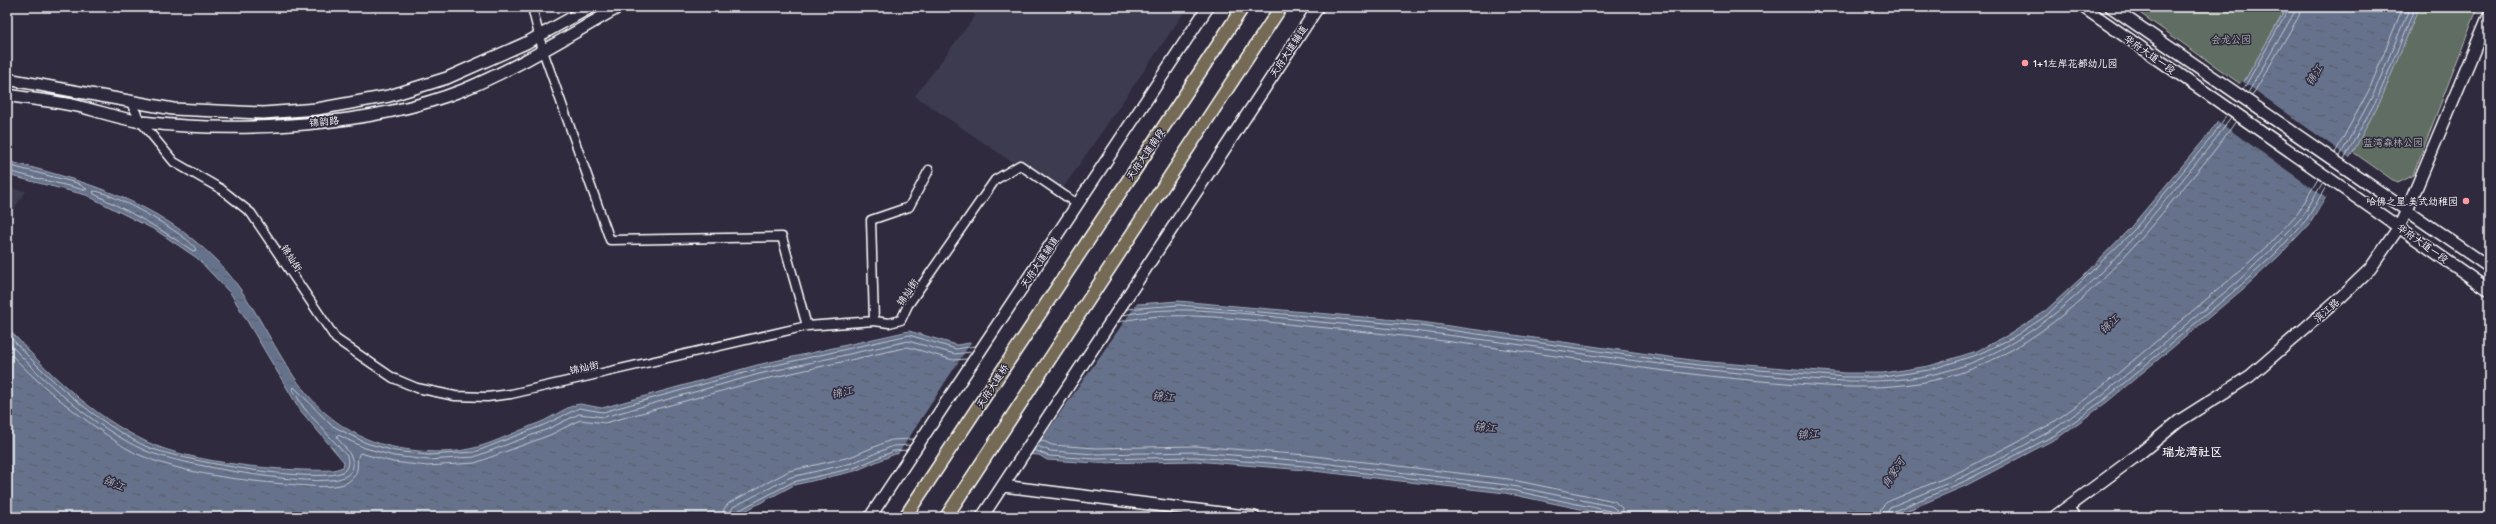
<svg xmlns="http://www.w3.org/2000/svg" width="2496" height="524" font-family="'Balsamiq Sans','LXGW WenKai TC',sans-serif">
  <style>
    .built { fill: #3c3a50 }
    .green { fill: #616d62; stroke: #b0b6b0 }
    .water { fill: url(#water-ripples); stroke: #a3aab9 }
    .pier { fill: #2f2a3d }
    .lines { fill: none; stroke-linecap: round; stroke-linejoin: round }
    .shore { stroke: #c2c7d1; stroke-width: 1 }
    .street-casing { stroke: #fff; stroke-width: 11 }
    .secondary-casing { stroke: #fff; stroke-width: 14 }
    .primary-casing { stroke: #fff; stroke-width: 15 }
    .street { stroke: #2f2a3d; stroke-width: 8 }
    .secondary { stroke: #2f2a3d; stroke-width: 11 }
    .primary { stroke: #746b55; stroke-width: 12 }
    .poi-dot { fill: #ff9aa2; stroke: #2f2a3d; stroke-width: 1.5 }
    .labels { text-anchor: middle; stroke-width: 3; stroke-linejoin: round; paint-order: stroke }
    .park-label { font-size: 10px; fill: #b0b6b0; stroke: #2f2a3d }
    .street-label { font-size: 10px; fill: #fff; stroke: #2f2a3d }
    .poi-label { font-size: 10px; fill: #fff; stroke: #2f2a3d; text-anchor: start }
    .water-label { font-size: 11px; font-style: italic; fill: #b2b8c5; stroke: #2f2a3d }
    .quarter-label { font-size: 12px; font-weight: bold; fill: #fff; stroke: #2f2a3d }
  </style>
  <defs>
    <pattern id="water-ripples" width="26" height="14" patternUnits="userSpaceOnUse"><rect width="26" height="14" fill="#66728b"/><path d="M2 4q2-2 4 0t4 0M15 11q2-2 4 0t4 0" fill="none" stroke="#585d68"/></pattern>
  </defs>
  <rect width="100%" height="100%" fill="#2f2a3d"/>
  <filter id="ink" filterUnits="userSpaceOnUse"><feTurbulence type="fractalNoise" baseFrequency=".025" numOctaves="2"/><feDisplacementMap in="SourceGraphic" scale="8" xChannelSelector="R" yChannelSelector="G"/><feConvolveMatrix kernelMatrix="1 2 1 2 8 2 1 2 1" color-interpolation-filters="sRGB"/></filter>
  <g filter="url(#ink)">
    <!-- built -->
    <path class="built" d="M971,7h217l-129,187 -144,-98 60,-80z
      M7,188l19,3 -19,28z"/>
    <!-- green -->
    <path class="green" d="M2131,7h156l-45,78z
      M2419,7h59l-65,168 -16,8 -44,-31 29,-55z"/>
    <!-- water -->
    <path class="water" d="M2287,7h132l-37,90 -29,55 -42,70 -32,34 -36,33 -136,113 -48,35 -94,49 -73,31h-274l-113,-24 -200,-23 -110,-9 -99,2 -49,-3 -8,-5 -70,-4 -74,3 -40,17 -61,14 -60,32h-727v-190c39,44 85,89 140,115 44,21 137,30 187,28l9,-3 1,-5 -44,-52 -69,-116 -34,-36 -40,-27 -71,-36 -79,-20v-14c78,20 150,40 209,99 58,58 68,144 151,179 28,12 77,17 107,9 23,-6 45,-18 67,-26 10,-4 30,-18 39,-18 7,1 15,3 22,4l155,-43 152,-34 48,14 92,-15 76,-25 53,-4 243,21 277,39 147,12h38l46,-7 48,-15 33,-17 33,-21 38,-35 49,-50 78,-93 34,-50z"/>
    <!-- pier -->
    <path class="pier" d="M2242,81l109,78 -25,39 -110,-78z
      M1138,302l-108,154 -61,-3 -72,3 75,-115 76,-13 49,-18z"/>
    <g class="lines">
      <!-- shore -->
      <path class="shore" d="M2243,90l47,-83
        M2248,93l46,-80 1,-6
        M2252,96l47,-80 2,-9
        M2335,153l34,-63 34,-83
        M2340,156l34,-63 36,-86
        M2344,159l35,-64 36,-88
        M7,165l70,18 10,6 -2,1 -78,-19
        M94,191c14,-1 99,46 102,59l-3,1c-32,-22 -64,-40 -99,-57z
        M1127,309l52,-4 242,21 276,39 148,12h38l46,-7 50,-16 33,-16 34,-22 87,-85 78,-93 16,-23
        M1123,315c63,-13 142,2 207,8 87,7 174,19 261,32 60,8 120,16 182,21 73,6 140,13 210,-18 77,-35 134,-100 187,-163 21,-26 42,-50 61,-77
        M1118,322c60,-15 146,1 209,6 86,8 171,20 257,32 63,9 126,17 189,22 74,6 142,13 213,-19 77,-35 135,-100 188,-164 22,-26 43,-50 62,-78
        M7,333c34,40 90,90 138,113 31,14 164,37 195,27 8,-2 9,-11 7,-17l-43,-48 -11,-18 1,-3 37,38 35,18 29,8 33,4 47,-3 71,-28 33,-16 24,4 155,-43 151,-34 47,14 19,-3
        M7,341c35,39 88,87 137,109 27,13 176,40 200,27 20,-10 2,-29 -7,-39l1,-3 27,13 29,8 34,4 46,-3 74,-28 31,-15 25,3 155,-43 149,-33 47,13 16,-2
        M7,350c29,32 59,56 94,81 13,9 26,19 41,25 44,18 96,24 143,28 15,1 51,6 63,-2 15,-11 6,-21 12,-29l33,9 34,4 48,-3 75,-28 30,-15 25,3 156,-43 147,-33 45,13 14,-1
        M1041,440l11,5 44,3 99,-2 111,9 202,24 106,22 8,7 3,9
        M1037,446l13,5 46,3 99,-2 110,9 202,24 104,21 6,4 2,7
        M1034,450l15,6 47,3 99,-2 110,9 201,23 104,22 4,6
        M722,517l2,-8 5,-6 60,-32 61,-14 41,-17 23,-1
        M728,517l5,-10 58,-30 61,-14 41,-17 17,-1
        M733,517l3,-5 57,-30 61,-14 40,-17 13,-1
        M1879,517l2,-9 6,-6 72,-30 50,-26 42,-22 47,-34 135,-113 35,-32 30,-32 20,-34
        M1885,517l5,-10 71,-29 51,-26 42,-23 48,-34 135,-113 35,-33 31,-33 20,-34
        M1890,517l2,-5 71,-30 51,-26 43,-22 48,-35 135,-113 36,-33 31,-34 20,-34"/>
      <!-- street casing -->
      <g class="street-casing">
        <path id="street" d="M532,7l11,44 67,189 172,-3 25,89
          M130,101l11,21 33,40 47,27 30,24 85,126 57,39 24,10 38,8 32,1 24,-3 296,-68 67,-5 15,2 12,-3 7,-15 87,-125 25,-15 57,39
          M874,321l-3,-101 38,-13 20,-37
          M2069,507l7,10"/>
      </g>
      <!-- secondary casing -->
      <g class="secondary-casing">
        <path id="secondary" d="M2083,7l406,283
          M2111,7l378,260
          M7,79l166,30 90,4 54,-4 72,-13 58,-18 79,-35 65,-36
          M7,95c23,4 47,6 70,11 22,5 43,13 65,16 97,12 230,4 321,-32 54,-22 105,-54 156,-83
          M1003,486l251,31
          M870,517l338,-510
          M982,517l336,-510
          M2054,517l85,-63 40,-33 71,-45 92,-80 28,-27 29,-42 8,-17 82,-195"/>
      </g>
      <!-- primary casing -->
      <g class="primary-casing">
        <path id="primary" d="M905,517l338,-510
          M946,517l335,-510"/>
      </g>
      <!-- street -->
      <use href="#street" class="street"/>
      <!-- secondary -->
      <use href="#secondary" class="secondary"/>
      <!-- primary -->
      <use href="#primary" class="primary"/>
    </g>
  </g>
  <!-- markers -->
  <g class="poi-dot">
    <circle cx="2025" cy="63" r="4"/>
    <circle cx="2466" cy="201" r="4"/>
  </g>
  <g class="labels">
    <!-- park labels -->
    <g class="park-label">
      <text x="2231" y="43">会龙公园</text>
      <text x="2393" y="146">蓝湾森林公园</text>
    </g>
    <!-- street labels -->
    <g class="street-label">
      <text transform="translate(1288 51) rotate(-57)" y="4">天府大道辅道</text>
      <text transform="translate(2150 54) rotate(35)" y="4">华府大道一段</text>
      <text transform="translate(324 121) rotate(-6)" y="4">锦韵路</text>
      <text transform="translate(1145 154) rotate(-56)" y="4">天府大道南段</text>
      <text transform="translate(2423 243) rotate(35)" y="4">华府大道一段</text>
      <text transform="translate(292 258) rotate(57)" y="4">锦灿街</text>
      <text transform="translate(1039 262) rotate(-56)" y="4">天府大道辅道</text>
      <text transform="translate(907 292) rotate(-56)" y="4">锦灿街</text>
      <text transform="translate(2326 310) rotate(-41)" y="4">滨江路</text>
      <text transform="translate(584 367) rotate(-13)" y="4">锦灿街</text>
      <text transform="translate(992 386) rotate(-57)" y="4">天府大道桥</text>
    </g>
    <!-- poi labels -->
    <g class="poi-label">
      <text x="2033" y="67">1+1左岸花都幼儿园</text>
      <text x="2458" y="205" text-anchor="end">哈佛之星.美式幼稚园</text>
    </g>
    <!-- water labels -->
    <g class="water-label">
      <text transform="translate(2314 75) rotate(-59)" y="4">锦江</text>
      <text transform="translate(2109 324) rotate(-43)" y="4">锦江</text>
      <text transform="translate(842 392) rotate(-14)" y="4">锦江</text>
      <text transform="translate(1163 396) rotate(5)" y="4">锦江</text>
      <text transform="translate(1485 427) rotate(5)" y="4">锦江</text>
      <text transform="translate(1808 434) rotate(-4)" y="4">锦江</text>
      <text transform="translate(1893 473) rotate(-57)" y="4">肖家河</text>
      <text transform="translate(114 483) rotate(23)" y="4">锦江</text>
    </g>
    <!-- quarter labels -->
    <g class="quarter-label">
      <text x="2192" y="456">瑞龙湾社区</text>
    </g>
  </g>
  <!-- margin -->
  <rect width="2496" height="524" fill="none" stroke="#2f2a3d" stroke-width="24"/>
  <rect x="12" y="12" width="2472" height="500" fill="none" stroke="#fff" stroke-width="1.5" filter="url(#ink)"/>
</svg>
